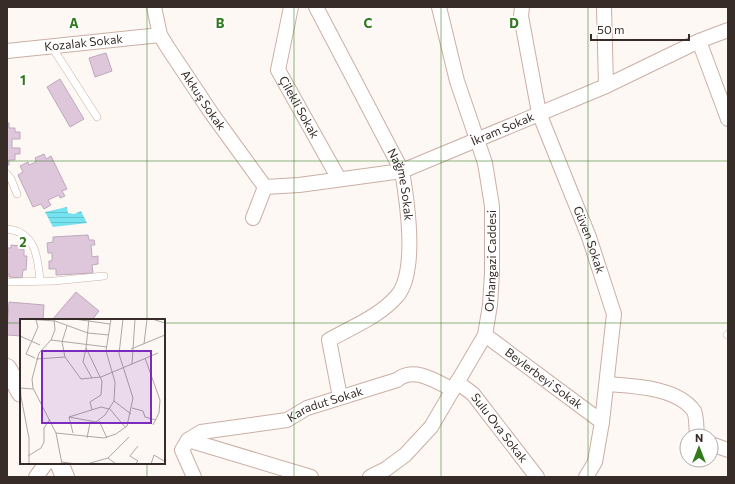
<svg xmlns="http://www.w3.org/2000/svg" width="735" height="484" font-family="Commissioner,sans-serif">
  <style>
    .water { fill: url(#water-rules) }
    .building { fill: #dec7db; stroke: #bea8ba }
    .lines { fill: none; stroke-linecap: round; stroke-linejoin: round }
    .service-casing { stroke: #cbafa4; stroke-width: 8 }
    .minor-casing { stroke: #cbafa4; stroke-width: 16 }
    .tertiary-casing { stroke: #cbafa4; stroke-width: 20 }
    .service { stroke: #fff; stroke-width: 7 }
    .minor { stroke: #fff; stroke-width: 14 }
    .tertiary { stroke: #fff; stroke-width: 18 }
    .grid { fill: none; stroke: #30791d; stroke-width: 1; stroke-opacity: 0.55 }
    .labels { text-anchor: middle; stroke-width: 4; stroke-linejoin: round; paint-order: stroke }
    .street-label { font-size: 12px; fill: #372c28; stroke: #fff }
    .inset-road { fill: none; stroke: #aea6a3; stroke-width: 1 }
    .view { fill: #7b2cbf; fill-opacity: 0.15; stroke: #7b2cbf; stroke-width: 2 }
    .inset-edge { fill: none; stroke: #372c28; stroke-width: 2 }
    .grid-label { font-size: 13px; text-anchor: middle; font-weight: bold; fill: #30791d; stroke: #fff; stroke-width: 4; stroke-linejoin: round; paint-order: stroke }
  </style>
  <defs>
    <pattern id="water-rules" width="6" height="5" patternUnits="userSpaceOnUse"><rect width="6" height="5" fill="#74e3ef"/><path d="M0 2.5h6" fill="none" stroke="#65c3cd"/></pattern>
  </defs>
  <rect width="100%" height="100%" fill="#fef8f5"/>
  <!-- water -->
  <path class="water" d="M67,207l1,6 6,1 7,-3 6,12 -34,4 -8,-15z"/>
  <!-- building -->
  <path class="building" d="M106,53l6,18 -17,6 -6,-19z
    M60,79l24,40 -14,8 -23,-40z
    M7,123h2v5h6v4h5v7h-8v9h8v6h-5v6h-6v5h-2z
    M44,154l2,5 5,-3 16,33 -5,2 3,5 -5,2 -1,-3 -11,5 3,5 -7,4 -3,-5 -8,3 -15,-32 5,-3 -3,-6 8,-4 1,3 7,-3 -1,-4z
    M88,235l1,5h5l1,5h-4l1,12 6,-1v8l-6,1 1,8 -37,2v-6h-7v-8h3v-8h-4l-1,-10 6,-1v-5z
    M11,245l9,1 -1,3h5v7h3l-1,14h-3l-1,8 -13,-1v-3h-2v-26h4z
    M76,292l23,19 -7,9h-40z
    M9,302l35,3 -1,15h-22v16l-14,-1z"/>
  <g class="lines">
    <!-- service casing -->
    <g class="service-casing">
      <path id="service" d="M52,47l45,70
        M7,174l4,5 6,15
        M7,229c29,3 31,29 33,52
        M7,282l47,-1 50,-5
        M727,335l1,-1"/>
    </g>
    <!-- minor casing -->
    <g class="minor-casing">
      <g id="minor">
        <path id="s1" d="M154,7l6,28 8,13 44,66 53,73"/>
        <path id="s2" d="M291,7l-13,63 61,109"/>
        <path id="s3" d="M316,7l86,164c5,29 16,101 -5,125 -17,20 -45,31 -68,44l11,57"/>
        <path id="s4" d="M522,7l-1,9 18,97 50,124 25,77 -12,108 -7,40 -9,15"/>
        <path d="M604,7l2,79"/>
        <path d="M699,41l29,78"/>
        <path id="s5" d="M7,51l153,-16"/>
        <path id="s6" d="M265,187l34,-2 103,-14 204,-85 93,-45 29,-11"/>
        <path d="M253,218l12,-31"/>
        <path id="s7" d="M485,335l117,87"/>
        <path id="s8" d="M457,382l16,12 64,83"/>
        <path d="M607,384c26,2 70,3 87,27 3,6 2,18 3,25"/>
        <path d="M188,440l123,37"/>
        <path d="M711,444l17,6"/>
        <path d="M36,477l10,-14"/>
        <path id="s9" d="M194,477l-12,-27 6,-10 13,-8 86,-12 20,-12 90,-28c17,-14 39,1 56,10"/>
        <path id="s10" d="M370,477l16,-8 19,-14 26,-28 54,-92 5,-30 2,-32v-67l-7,-43 -28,-82 -18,-74"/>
      </g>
    </g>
    <!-- tertiary casing -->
    <g class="tertiary-casing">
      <path id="tertiary" d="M7,368l14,25
        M59,463l6,14"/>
    </g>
    <!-- service -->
    <use href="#service" class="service"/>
    <!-- minor -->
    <use href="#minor" class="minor"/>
    <!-- tertiary -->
    <use href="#tertiary" class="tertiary"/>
  </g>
  <!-- grid -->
  <path class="grid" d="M147,7v313M294,7v470M441,7v470M588,7v470M7,161h721M7,323h14M164,323h564M147,463v14"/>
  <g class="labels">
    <!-- street labels -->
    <g class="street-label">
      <text dy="4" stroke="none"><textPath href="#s5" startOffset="77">Kozalak Sokak</textPath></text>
      <text dy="4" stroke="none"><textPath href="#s1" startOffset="107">Akkuş Sokak</textPath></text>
      <text dy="4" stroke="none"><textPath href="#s2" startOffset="107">Çilekli Sokak</textPath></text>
      <text dy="4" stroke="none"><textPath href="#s6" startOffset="247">İkram Sokak</textPath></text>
      <text dy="4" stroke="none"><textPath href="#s3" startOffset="198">Nağme Sokak</textPath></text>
      <text dy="4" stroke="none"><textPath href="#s4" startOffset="244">Güven Sokak</textPath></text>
      <text dy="4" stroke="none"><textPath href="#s10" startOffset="261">Orhangazi Caddesi</textPath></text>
      <text dy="4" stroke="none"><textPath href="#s7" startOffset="73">Beylerbeyi Sokak</textPath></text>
      <text dy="4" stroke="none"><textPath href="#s9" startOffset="185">Karadut Sokak</textPath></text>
      <text dy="4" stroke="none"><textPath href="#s8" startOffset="63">Sulu Ova Sokak</textPath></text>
    </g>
  </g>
  <!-- overview -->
  <g transform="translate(20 319)">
    <rect width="145" height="145" fill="#fef8f5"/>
    <path class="inset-road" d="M6,0l29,2 33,12 21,2M54,0l36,5M69,0l-3,29 16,33 -1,14 -11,7 2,8M132,0l13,4M47,7l-5,16 3,15 16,22M0,17l20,9M31,21l-12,13 -7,26 1,9 23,45 6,31M31,21l56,7M31,21l4,-10 -1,-11M124,25l3,-25M66,29l-3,14 9,16M111,30l34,-14M15,39l-9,-4 12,-27 -2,-7M125,39l15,42 -1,13 -6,12M16,40l29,-2M112,45l3,-45M0,58l1,20 8,41v26M61,60l20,-2 57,-24M0,69l13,1M94,82l17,13M89,89l16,19M112,89l11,3 2,6 11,3M49,98l27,5 9,-7 9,-14 1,-19 -9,-31 5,-32M79,102l8,17M36,114l48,5 12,-4 11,-8 6,-28 -14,-44 4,-35M53,114l-4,-16 32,-10 8,2M67,119l3,-15M8,137l13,-8 3,-6v-14l6,-9M42,143l14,2M67,145l21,-6M96,145l-8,-6 21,-21M115,145l3,-3 -8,-5 8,-10M131,145l3,-9 10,6"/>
    <path class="view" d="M22,32h109v72h-109z"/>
    <rect width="145" height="145" class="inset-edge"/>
  </g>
  <g class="grid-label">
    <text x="74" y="28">A</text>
    <text x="220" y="28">B</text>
    <text x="368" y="28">C</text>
    <text x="514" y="28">D</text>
    <text x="23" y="85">1</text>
    <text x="23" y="247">2</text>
  </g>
  <!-- border -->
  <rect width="735" height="484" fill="none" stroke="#372c28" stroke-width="16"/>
  <!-- north arrow -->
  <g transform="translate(699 448)"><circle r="19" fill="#ffffff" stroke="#afaba9"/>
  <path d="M0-3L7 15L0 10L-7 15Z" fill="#30791d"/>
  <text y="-6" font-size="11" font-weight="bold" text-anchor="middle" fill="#372c28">N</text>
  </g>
  <!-- scale -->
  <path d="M591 34v6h98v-6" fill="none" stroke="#372c28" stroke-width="2"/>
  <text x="597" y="34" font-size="12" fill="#372c28" stroke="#ffffff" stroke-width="3" paint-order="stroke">50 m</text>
</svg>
